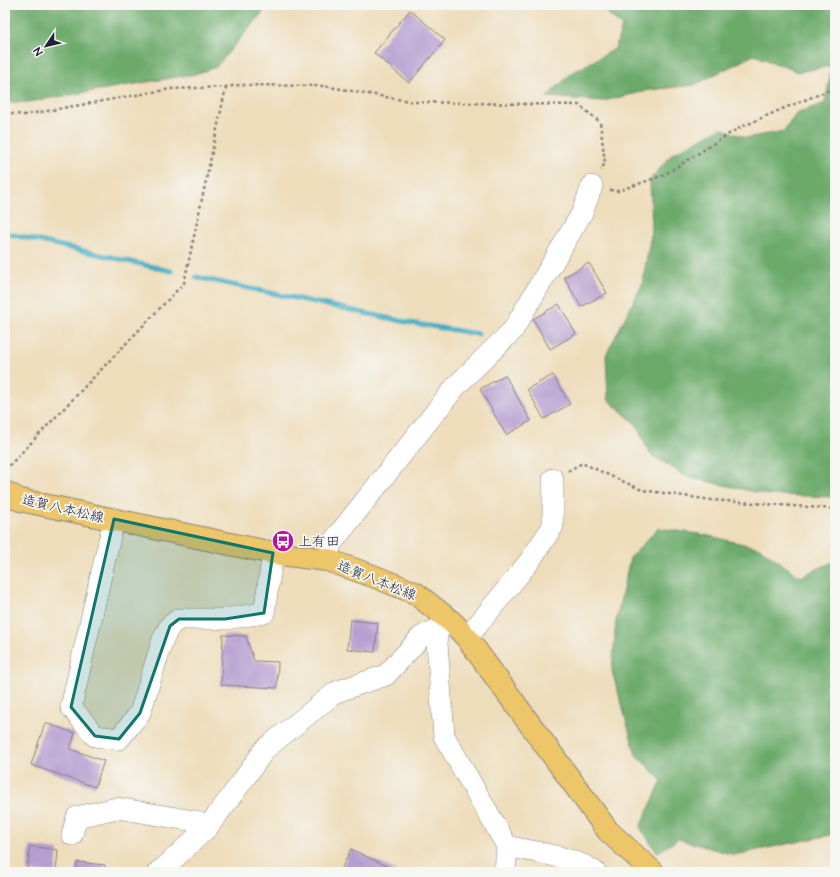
<svg xmlns="http://www.w3.org/2000/svg" width="840" height="877" font-family="'Architects Daughter','Klee One',sans-serif">
  <style>
    .forest { fill: #6caa6b; stroke: #476653 }
    .lines { fill: none; stroke-linecap: round; stroke-linejoin: round }
    .stream { stroke: #42acc1; stroke-width: 5 }
    .building { fill: #b59ed0 }
    .minor-casing { stroke: #88807b; stroke-width: 22 }
    .major-casing { stroke: #88807b; stroke-width: 24 }
    .path { stroke: #88807b; stroke-width: 2.5; stroke-dasharray: 3 3; stroke-linecap: butt }
    .minor { stroke: #fff; stroke-width: 21 }
    .major { stroke: #ecc669; stroke-width: 22 }
    .marked { fill: #0f766e; fill-opacity: 0.2; stroke: #0f766e; stroke-width: 3; stroke-linejoin: round }
    .labels { text-anchor: middle; stroke-width: 3.5; stroke-linejoin: round; paint-order: stroke }
    .street-label { font-size: 14px; fill: #22223b; stroke: #f6f6f2 }
    .poi-label { font-size: 14px; fill: #22223b; stroke: #f6f6f2; text-anchor: start }
  </style>
  <rect width="100%" height="100%" fill="#f6f6f2"/>
  <filter id="ink" filterUnits="userSpaceOnUse"><feTurbulence type="fractalNoise" baseFrequency=".025" numOctaves="2"/><feDisplacementMap in="SourceGraphic" scale="8" xChannelSelector="R" yChannelSelector="G"/><feConvolveMatrix kernelMatrix="1 2 1 2 8 2 1 2 1" color-interpolation-filters="sRGB"/></filter>
  <filter id="wash" filterUnits="userSpaceOnUse"><feTurbulence type="fractalNoise" baseFrequency=".012" numOctaves="4" result="noise"/><feDisplacementMap in="SourceGraphic" scale="16" xChannelSelector="R" yChannelSelector="G"/><feGaussianBlur stdDeviation="0.9" result="paint"/><feColorMatrix in="noise" values="0 0 0 0 0 0 0 0 0 0 0 0 0 0 0 0 0 1.4 0 .05"/><feComposite in="paint" operator="in"/></filter>
  <g filter="url(#wash)">
    <rect width="100%" height="100%" fill="#edb"/>
    <!-- forest -->
    <path class="forest" d="M5,5h264l-53,62 -21,7 -167,28h-23z
      M598,5h237v492l-66,-2 -82,-18 -37,-23 -15,-31 -27,-23 -2,-45 36,-70 10,-56 -2,-49 22,-26 49,-26 25,10 38,-7 12,-17 29,-11 7,-37 -34,6 -44,-17 -60,30 -44,5 -47,11 -56,-4 23,-23 45,-25 7,-23z
      M658,528l47,7 55,13 40,29 35,-16v273l-101,21 -56,-16 -21,14 -17,-26 22,-46 -26,-26 -24,-84 4,-50 14,-63z"/>
    <g class="lines">
      <!-- stream -->
      <path class="stream" d="M5,233l166,38
        M196,277l215,46 67,11"/>
    </g>
    <g id="blocks">
      <!-- building -->
      <path class="building" d="M410,10l35,30 -36,43 -35,-30z
        M589,263l18,30 -26,14 -17,-30z
        M559,304l17,30 -26,15 -17,-30z
        M505,375l26,46 -25,14 -26,-46z
        M553,375l17,29 -26,15 -17,-30z
        M350,620l28,3 -3,29 -28,-3z
        M223,635l23,1 8,25 24,1 -1,26 -56,-3z
        M45,723l30,10 -5,16 34,12 -9,26 -64,-22z
        M30,846l28,4 -2,22h-29z
        M351,849l44,21v2h-55z
        M77,862l28,3 -1,7h-28z"/>
    </g>
  </g>
  <g filter="url(#ink)">
    <use href="#blocks" fill-opacity="0" stroke="#88807b" stroke-width="1"/>
    <g class="lines">
      <!-- minor casing -->
      <g class="minor-casing">
        <path id="minor" d="M114,519l-43,188 24,29 24,3 21,-26 23,-74 7,-13 9,-7h46l39,-6 9,-60
          M327,560l4,-16 125,-158 57,-56 69,-117 10,-27
          M436,630l8,106 63,110c25,6 69,11 88,26
          M467,638l62,-76 24,-36v-47
          M72,835l5,-18 40,-9 77,13 14,6
          M158,872l7,-5 43,-40 36,-48 21,-30 71,-57 50,-17 35,-38 31,-15
          M505,872l2,-26"/>
      </g>
      <!-- major casing -->
      <g class="major-casing">
        <path id="major" d="M5,492l15,8 253,53 54,7 46,16 42,17 37,29 15,16 141,193 45,41"/>
      </g>
      <!-- path -->
      <path class="path" d="M5,113l19,2 146,-26 56,-2 13,-2 85,1 90,16 165,3 21,17 5,41 -4,7
        M610,190l8,1 46,-16 73,-46 45,-20 53,-21
        M5,470l179,-187 42,-196
        M568,471l14,-8 60,27 70,10 123,9"/>
      <!-- minor -->
      <use href="#minor" class="minor"/>
      <!-- major -->
      <use href="#major" class="major"/>
    </g>
  </g>
  <!-- marked area -->
  <path class="marked" d="M114,519l159,34 -9,60 -39,6h-46l-9,7 -30,87 -21,26 -24,-3 -24,-29z"/>
  <!-- icons -->
  <defs>
    <g id="bus-disc" transform="scale(1.15)"><circle r="9.5" fill="#b5179e" stroke="#f6f6f2"/><path d="M-5-6H5V4H4V6H2V4H-2V6H-4V4H-5ZM-3.5-4V0h7V-4ZM-3.5 1.2v1.5H-2V1.2ZM2 1.2v1.5H3.5V1.2Z" fill="#fff"/></g>
  </defs>
  <g fill-rule="evenodd">
    <use href="#bus-disc" x="283" y="541"/>
  </g>
  <g class="labels">
    <!-- street labels -->
    <g class="street-label">
      <text transform="translate(63 508) rotate(13)" y="5">造賀八本松線</text>
      <text transform="translate(377 580) rotate(22)" y="5">造賀八本松線</text>
    </g>
    <!-- poi labels -->
    <g class="poi-label">
      <text x="298" y="546">上有田</text>
    </g>
  </g>
  <!-- margin -->
  <rect width="840" height="877" fill="none" stroke="#f6f6f2" stroke-width="20"/>
  <!-- north arrow -->
  <g transform="translate(46 46) rotate(235)" stroke="#f6f6f2" stroke-width="3" paint-order="stroke">
  <path d="M0-3L7 15L0 10L-7 15Z" fill="#22223b"/>
  <text y="-6" font-size="11" font-weight="bold" text-anchor="middle" fill="#22223b">N</text>
  </g>
</svg>
